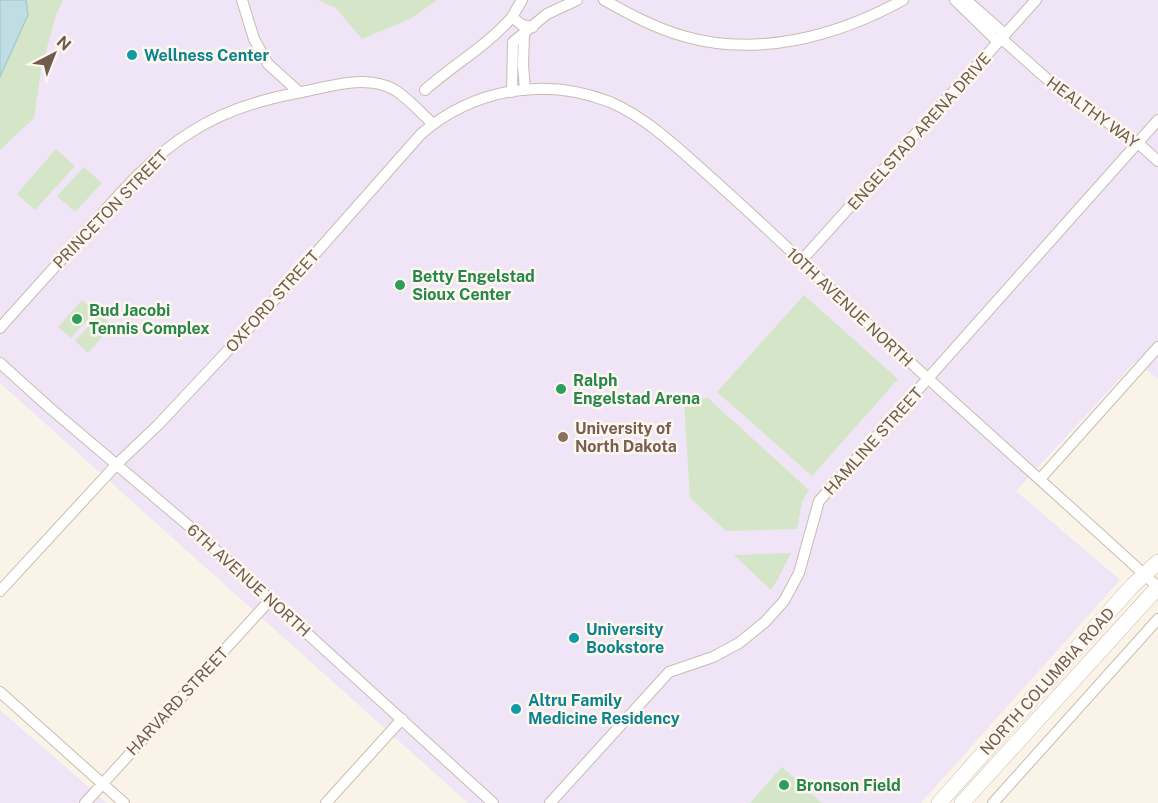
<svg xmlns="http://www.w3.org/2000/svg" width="1158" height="803" font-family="'Public Sans',sans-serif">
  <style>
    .education { fill: #f0e5f6 }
    .green { fill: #d5e6c8 }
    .water { fill: #bfdde2; stroke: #a6ccd2; stroke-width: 1.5 }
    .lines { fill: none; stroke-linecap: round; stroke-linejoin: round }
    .street-casing { stroke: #cbbbaf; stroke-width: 12 }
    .secondary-casing { stroke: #cfbdb0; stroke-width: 16 }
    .street { stroke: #fff; stroke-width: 10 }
    .secondary { stroke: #fff; stroke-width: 15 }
    .culture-dot { fill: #0f9aa8; stroke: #fdf7ee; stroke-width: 2 }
    .leisure-dot { fill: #2e9e5b; stroke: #fdf7ee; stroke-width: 2 }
    .education-dot { fill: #8d6e63; stroke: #fdf7ee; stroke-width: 2 }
    .labels { text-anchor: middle; stroke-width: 5; stroke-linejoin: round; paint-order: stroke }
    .culture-label { font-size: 16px; font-weight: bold; fill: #0d838f; stroke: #fdf7ee; text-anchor: start }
    .street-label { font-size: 16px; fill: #715b4f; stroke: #fdf7ee }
    .leisure-label { font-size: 16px; font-weight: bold; fill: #27864d; stroke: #fdf7ee; text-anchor: start }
    .education-label { font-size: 16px; font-weight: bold; fill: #785e54; stroke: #fdf7ee; text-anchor: start }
  </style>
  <rect width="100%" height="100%" fill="#faf3e8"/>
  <!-- education -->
  <path class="education" d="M0,0h1158v379l-22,-18 -120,130 104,89 -199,223h-453l-468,-420z
    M0,710l107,93h-107z"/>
  <!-- green -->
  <path class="green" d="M25,0h38l-7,15 -15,55 -7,48 -34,32v-73l28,-62z
    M318,0h119l-25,18 -50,21 -26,-31z
    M56,149l19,17 -40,44 -18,-16z
    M84,167l18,16 -27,29 -18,-16z
    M804,295l94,84 -86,97 -95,-84z
    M82,300l13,11 -24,27 -13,-11z
    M100,314l12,12 -24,27 -13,-12z
    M708,398l101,92 -7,12 -5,27 -71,2 -36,-33 -6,-97z
    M791,553l-13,26 -7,11 -37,-35z
    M782,767l40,36h-72z"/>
  <!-- water -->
  <path class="water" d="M0,0h26l2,15 -28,62z"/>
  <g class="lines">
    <!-- street casing -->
    <g class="street-casing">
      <path id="street" d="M242,0l12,39 14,25 31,28
        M604,0c25,14 51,28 79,36 75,22 154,0 220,-36
        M955,0l43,42
        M966,0l39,34
        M512,17l10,-17
        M524,33l-1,32 2,25
        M1002,39l54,48 82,56 20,18
        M425,90c28,-25 62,-44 87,-73l10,8 11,2
        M512,92l1,-50 34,-28 30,-14
        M801,261l235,-261
        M0,328c28,-32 57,-63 85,-95 32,-36 64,-75 106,-101 34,-22 71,-33 111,-40 29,-6 65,-18 93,-2 14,9 26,23 38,34
        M0,363l51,46 145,123 297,271
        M1040,479l118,-132
        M0,591l117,-127 41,-39 104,-111 159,-180c52,-45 124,-58 189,-32 37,16 68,46 97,72 39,35 77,70 114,106 111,104 225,204 337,307
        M0,692l124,111
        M85,803l185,-203
        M326,803l76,-84
        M550,803l119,-131 44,-15 26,-14 26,-21 19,-21 15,-28 20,-72 339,-381
        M993,803l165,-184"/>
    </g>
    <!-- secondary casing -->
    <g class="secondary-casing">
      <path id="secondary" d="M939,803l193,-217 26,-24
        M962,803l196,-216"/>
    </g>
    <!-- street -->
    <use href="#street" class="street"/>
    <!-- secondary -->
    <use href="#secondary" class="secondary"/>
  </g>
  <!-- markers -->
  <g class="culture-dot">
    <circle cx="132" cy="55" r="6"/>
    <circle cx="574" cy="638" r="6"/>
    <circle cx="516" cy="709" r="6"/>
  </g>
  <g class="leisure-dot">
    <circle cx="400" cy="285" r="6"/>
    <circle cx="77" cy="319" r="6"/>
    <circle cx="561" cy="389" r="6"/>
    <circle cx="784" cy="785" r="6"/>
  </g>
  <circle class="education-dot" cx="563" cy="437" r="6"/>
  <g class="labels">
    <!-- culture labels -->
    <g class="culture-label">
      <text x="144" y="61">Wellness Center</text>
      <text x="586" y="635">University<tspan x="586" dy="18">Bookstore</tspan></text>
      <text x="528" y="706">Altru Family<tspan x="528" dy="18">Medicine Residency</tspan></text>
    </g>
    <!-- street labels -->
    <g class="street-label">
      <text transform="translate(1093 112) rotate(36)" y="6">HEALTHY WAY</text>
      <text transform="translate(919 131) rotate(-48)" y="6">ENGELSTAD ARENA DRIVE</text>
      <text transform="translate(110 209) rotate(-46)" y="6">PRINCETON STREET</text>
      <text transform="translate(272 301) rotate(-48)" y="6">OXFORD STREET</text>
      <text transform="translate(850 307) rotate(43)" y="6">10TH AVENUE NORTH</text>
      <text transform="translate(873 441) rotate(-48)" y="6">HAMLINE STREET</text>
      <text transform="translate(249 580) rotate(42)" y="6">6TH AVENUE NORTH</text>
      <text transform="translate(1047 681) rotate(-48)" y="6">NORTH COLUMBIA ROAD</text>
      <text transform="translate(177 701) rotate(-47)" y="6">HARVARD STREET</text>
    </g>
    <!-- leisure labels -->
    <g class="leisure-label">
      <text x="412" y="282">Betty Engelstad<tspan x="412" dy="18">Sioux Center</tspan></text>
      <text x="89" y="316">Bud Jacobi<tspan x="89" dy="18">Tennis Complex</tspan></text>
      <text x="573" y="386">Ralph<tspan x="573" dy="18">Engelstad Arena</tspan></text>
      <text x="796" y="791">Bronson Field</text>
    </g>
    <!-- education labels -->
    <g class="education-label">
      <text x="575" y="434">University of<tspan x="575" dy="18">North Dakota</tspan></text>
    </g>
  </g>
  <!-- north arrow -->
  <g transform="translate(54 54) rotate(42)" stroke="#fdf7ee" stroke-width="4.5" paint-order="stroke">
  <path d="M0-4.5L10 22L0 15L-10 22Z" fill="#715b4f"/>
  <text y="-9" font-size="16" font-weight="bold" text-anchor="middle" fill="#715b4f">N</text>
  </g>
</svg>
